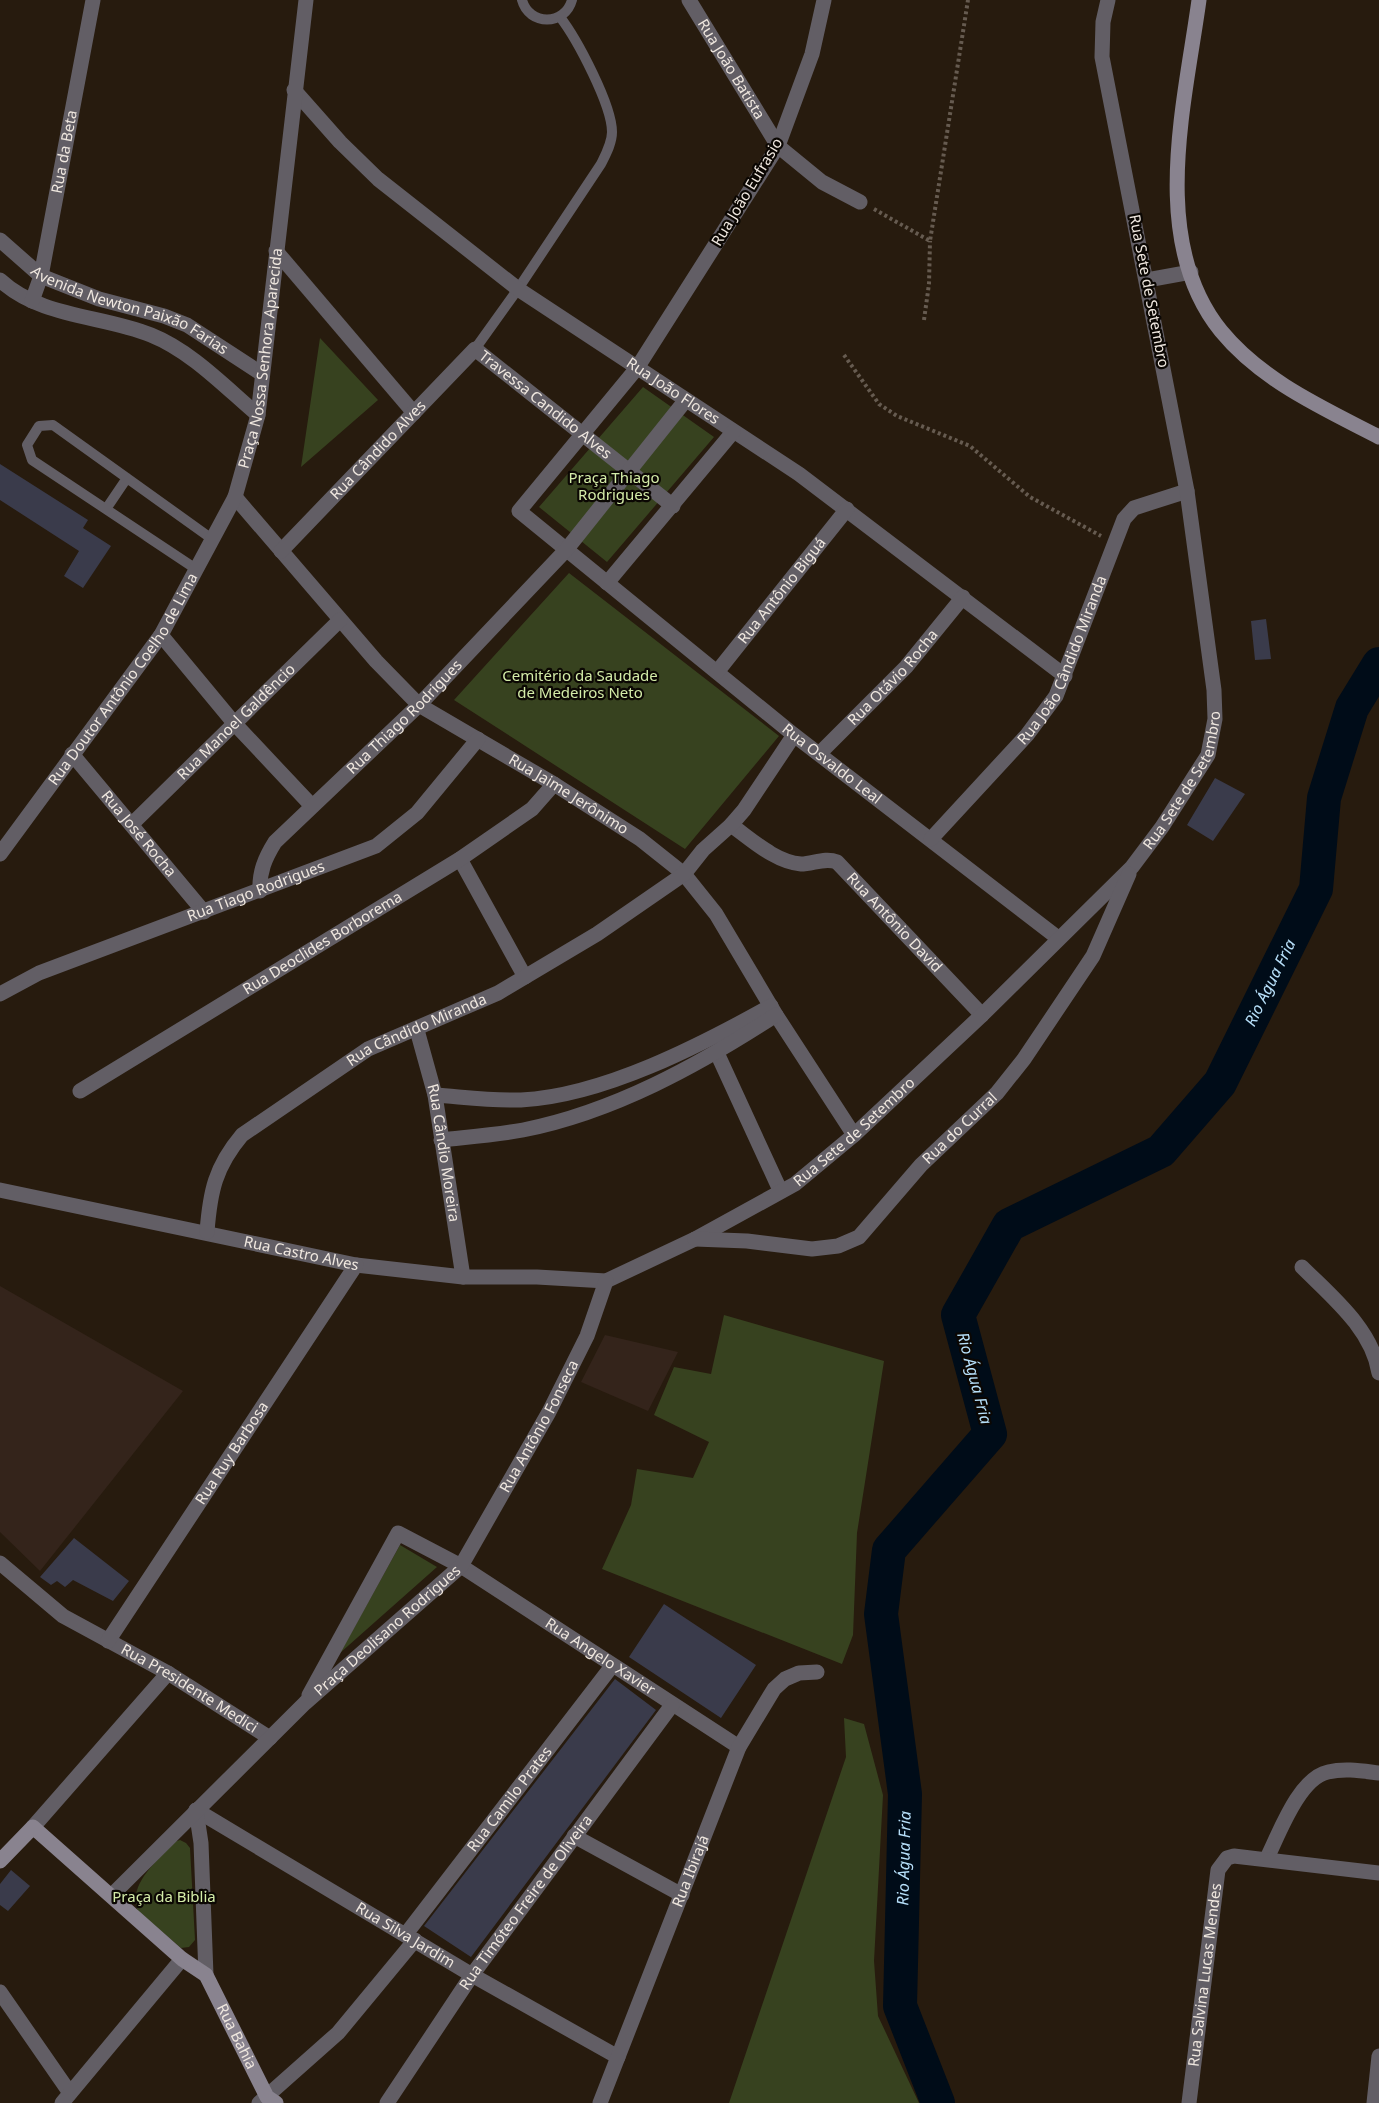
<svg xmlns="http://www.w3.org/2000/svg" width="1379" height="2103" font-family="'Noto Sans',sans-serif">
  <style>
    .education { fill: #34241b }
    .green { fill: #37421f }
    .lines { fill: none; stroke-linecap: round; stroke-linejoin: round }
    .river { stroke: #000c18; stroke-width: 34 }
    .building { fill: #3a3b4b }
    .path { stroke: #665b50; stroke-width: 4; stroke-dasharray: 3 3; stroke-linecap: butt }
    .lane { stroke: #625e65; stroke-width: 10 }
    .street { stroke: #625e65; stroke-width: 15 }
    .secondary { stroke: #89838f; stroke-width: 15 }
    .labels { text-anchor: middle; stroke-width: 4.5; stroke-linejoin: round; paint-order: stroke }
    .street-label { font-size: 15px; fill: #efe7df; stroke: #0b0703 }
    .park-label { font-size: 15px; fill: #d4eca8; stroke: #0b0703 }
    .water-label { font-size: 16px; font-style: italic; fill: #b7e0fa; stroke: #0b0703 }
  </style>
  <rect width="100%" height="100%" fill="#271b0e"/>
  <!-- education -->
  <path class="education" d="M0,1286l183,105 -143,180 -40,-39z
    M605,1335l73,17 -30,59 -67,-29z"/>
  <!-- green -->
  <path class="green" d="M320,338l58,62 -77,67z
    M643,387l71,50 -107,125 -68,-55z
    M569,573l210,163 -94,113 -231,-149z
    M724,1315l160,46 -27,172 -4,102 -11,29 -240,-95 29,-64 6,-36 56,9 16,-36 -55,-27 20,-48 37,7z
    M400,1545l37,22 -97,86z
    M844,1718l20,6 19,71 -9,166 4,55 41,87h-190l117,-346z
    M180,1840l6,3 4,5 5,92 -6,7 -8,1 -43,-37c-11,-27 20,-50 36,-69z"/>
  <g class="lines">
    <!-- river -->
    <path class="river" id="s1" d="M938,2103l-38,-97 5,-212 -24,-180 8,-64 101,-116 -32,-119 51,-90 152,-74 59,-68 96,-194 8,-91 28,-90 27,-44"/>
  </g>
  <!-- building -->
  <path class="building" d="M0,464l88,56 -5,8 28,18 -28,42 -19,-12 15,-25 -79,-51z
    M1266,619l5,40 -16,1 -4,-39z
    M1215,778l30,16 -32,47 -26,-16z
    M74,1538l55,43 -16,20 -40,-21 -8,7 -8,-6 -6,4 -11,-8z
    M664,1604l92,61 -35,53 -92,-61z
    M615,1679l41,31 -185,247 -47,-31z
    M11,1870l19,16 -22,25 -8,-6v-21z"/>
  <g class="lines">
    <!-- path -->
    <path class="path" d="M874,209l56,32 38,-241
      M924,320l5,-36 1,-43
      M844,355l35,49 18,12 73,30 60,51 71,39"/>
    <!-- lane -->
    <path class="lane" d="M522,0c7,26 43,26 50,0
      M475,349l43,-60 83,-125c5,-10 11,-21 11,-32 0,-27 -35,-93 -52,-115
      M106,509l21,-31
      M196,569l-164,-109 -5,-15 12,-19 14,-1 159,114"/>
    <!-- street -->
    <g class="street">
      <path id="s2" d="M689,0l89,146 44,36 38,20"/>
      <path id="s3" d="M824,0l-12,54 -34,92 -141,222 -118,143 275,224 264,203"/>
      <path id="s4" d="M294,90l46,52 38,37 140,110 281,185 266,202"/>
      <path id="s5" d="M0,240l41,36 58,23 65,17 23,9 75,49"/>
      <path d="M276,251l138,162"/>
      <path d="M0,280c41,38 102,35 151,55 40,16 74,52 107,80"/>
      <path d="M1147,280l44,-8"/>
      <path id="s6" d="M32,301l9,-25 52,-276"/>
      <path id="s7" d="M235,497l141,164 43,44 135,79 86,55 44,35 32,40 60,101 78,120"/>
      <path id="s8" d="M281,551l194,-202 198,157"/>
      <path d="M607,583l126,-151"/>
      <path d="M161,635l73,88 78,83"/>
      <path id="s9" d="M717,672l130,-163"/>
      <path id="s10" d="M820,753l86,-86 57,-70"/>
      <path id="s11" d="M72,754l132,158"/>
      <path id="s12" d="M132,824l208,-204"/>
      <path id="s13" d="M731,825c20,14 44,37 70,39 12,0 24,-7 36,-2l145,153"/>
      <path id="s14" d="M931,839l96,-104 29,-39 68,-177 10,-11 53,-17"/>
      <path id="s15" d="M0,854l161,-219 74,-138 23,-82 48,-415"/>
      <path d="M460,859l65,118"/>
      <path id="s16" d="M260,891c-1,-19 5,-33 15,-49l144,-137 147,-155 119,-149"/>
      <path id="s17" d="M0,994l39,-21 337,-127 41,-33 61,-74"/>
      <path id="s18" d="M417,1030l18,65 28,182"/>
      <path d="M717,1053l63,137"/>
      <path id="s19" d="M80,1091l380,-232 72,-50 22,-25"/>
      <path d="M435,1095c28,2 57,6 86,5 82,-4 180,-55 250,-94"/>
      <path d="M441,1140c27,-3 55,-5 82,-10 91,-18 176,-65 253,-115"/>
      <path id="s20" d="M0,1190l356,75 107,12h74l69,4 89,-42 100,-55 59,-49 128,-120 150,-148 30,-40 46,-72 7,-36 -1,-29 -27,-199 -85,-434 1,-35 5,-22"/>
      <path id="s21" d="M207,1232c3,-40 8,-65 35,-97l126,-86 130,-56 99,-59 87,-60 19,-24 28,-25 13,-15 50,-75"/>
      <path id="s22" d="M695,1239l52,2 65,8 26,-3 21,-9 62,-72 76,-72 27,-34 69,-103 36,-82"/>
      <path d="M1302,1267c30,30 70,62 77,106"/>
      <path id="s23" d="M0,1563l63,53 105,57 102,65"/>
      <path id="s24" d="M108,1641l248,-376"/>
      <path id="s25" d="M309,1695l89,-162 63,33 278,181"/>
      <path id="s26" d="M196,1810l276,165 146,82"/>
      <path d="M196,1810l5,33 5,132"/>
      <path d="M33,1827l135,-154"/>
      <path d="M574,1836l108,59"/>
      <path d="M1267,1858c12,-24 32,-80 61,-86 17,-4 34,-1 51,1"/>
      <path id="s27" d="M112,1895l193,-192 156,-137 88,-154 38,-76 19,-55"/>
      <path id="s28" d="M406,1934l206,-268"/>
      <path d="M0,1992l70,101"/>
      <path d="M62,2103l120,-144"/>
      <path d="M259,2103l79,-70 77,-93"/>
      <path id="s29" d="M387,2103l85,-128 200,-270"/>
      <path id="s30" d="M600,2103l139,-356 35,-58 11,-10 14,-6 18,-1"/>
      <path id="s31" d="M1189,2103l29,-233 9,-12 7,-2 145,17"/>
      <path d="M1374,2103l5,-47"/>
    </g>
    <!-- secondary -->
    <g class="secondary">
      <path d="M1199,0c-14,103 -51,241 22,331 41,50 102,77 158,106"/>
      <path id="s32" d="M0,1861l33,-34 149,132 24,16 61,122 9,6"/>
    </g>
  </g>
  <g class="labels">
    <!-- street labels -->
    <g class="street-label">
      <text dy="5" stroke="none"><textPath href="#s2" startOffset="81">Rua João Batista</textPath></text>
      <text dy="5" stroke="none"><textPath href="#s6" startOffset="153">Rua da Beta</textPath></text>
      <text transform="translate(747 192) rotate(-59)" y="5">Rua João Eufrasio</text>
      <text transform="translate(1149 291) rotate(79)" y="5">Rua Sete de Setembro</text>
      <text dy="5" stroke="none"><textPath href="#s5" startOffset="150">Avenida Newton Paixão Farias</textPath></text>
      <text dy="5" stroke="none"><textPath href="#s15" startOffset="570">Praça Nossa Senhora Aparecida</textPath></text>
      <text dy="5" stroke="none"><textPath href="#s4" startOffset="486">Rua João Flores</textPath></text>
      <text dy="5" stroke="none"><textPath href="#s8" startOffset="370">Travessa Candido Alves</textPath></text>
      <text dy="5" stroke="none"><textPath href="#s8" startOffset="140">Rua Cândido Alves</textPath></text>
      <text dy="5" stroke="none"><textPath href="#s9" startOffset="104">Rua Antônio Biguá</textPath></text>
      <text dy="5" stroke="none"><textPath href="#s14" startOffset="225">Rua João Cândido Miranda</textPath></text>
      <text dy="5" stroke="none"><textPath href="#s10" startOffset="105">Rua Otávio Rocha</textPath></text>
      <text dy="5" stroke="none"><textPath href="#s15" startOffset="214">Rua Doutor Antônio Coelho de Lima</textPath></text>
      <text dy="5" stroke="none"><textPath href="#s16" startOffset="232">Rua Thiago Rodrigues</textPath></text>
      <text dy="5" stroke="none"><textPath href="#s12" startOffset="146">Rua Manoel Galdêncio</textPath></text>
      <text dy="5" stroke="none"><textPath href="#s3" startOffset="1004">Rua Osvaldo Leal</textPath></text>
      <text dy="5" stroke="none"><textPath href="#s20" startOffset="1392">Rua Sete de Setembro</textPath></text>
      <text dy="5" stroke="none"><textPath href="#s7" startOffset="452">Rua Jaime Jerônimo</textPath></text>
      <text dy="5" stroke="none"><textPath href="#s11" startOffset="104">Rua José Rocha</textPath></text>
      <text dy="5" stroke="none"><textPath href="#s17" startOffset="276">Rua Tiago Rodrigues</textPath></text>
      <text dy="5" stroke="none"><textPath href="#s13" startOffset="201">Rua Antônio David</textPath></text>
      <text dy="5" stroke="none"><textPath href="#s19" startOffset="284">Rua Deoclides Borborema</textPath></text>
      <text dy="5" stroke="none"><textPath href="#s21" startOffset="310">Rua Cândido Miranda</textPath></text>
      <text dy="5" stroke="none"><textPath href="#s22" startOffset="315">Rua do Curral</textPath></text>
      <text dy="5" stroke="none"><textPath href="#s20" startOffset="906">Rua Sete de Setembro</textPath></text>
      <text dy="5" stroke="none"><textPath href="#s18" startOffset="126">Rua Cândio Moreira</textPath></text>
      <text dy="5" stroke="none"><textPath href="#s20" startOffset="308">Rua Castro Alves</textPath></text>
      <text dy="5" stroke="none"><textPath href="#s27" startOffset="640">Rua Antônio Fonseca</textPath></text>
      <text dy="5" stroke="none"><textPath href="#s24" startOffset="225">Rua Ruy Barbosa</textPath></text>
      <text dy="5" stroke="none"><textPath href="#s27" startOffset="382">Praça Deolisano Rodrigues</textPath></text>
      <text dy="5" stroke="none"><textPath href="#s25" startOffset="422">Rua Angelo Xavier</textPath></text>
      <text dy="5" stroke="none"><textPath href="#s23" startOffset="228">Rua Presidente Medici</textPath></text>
      <text dy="5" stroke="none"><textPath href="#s28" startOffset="170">Rua Camilo Prates</textPath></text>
      <text dy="5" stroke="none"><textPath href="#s30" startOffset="249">Rua Ibirajá</textPath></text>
      <text dy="5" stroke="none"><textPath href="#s29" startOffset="244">Rua Timóteo Freire de Oliveira</textPath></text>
      <text dy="5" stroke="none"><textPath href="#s26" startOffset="244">Rua Silva Jardim</textPath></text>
      <text dy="5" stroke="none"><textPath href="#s31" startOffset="129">Rua Salvina Lucas Mendes</textPath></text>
      <text dy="5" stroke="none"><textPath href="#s32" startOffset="344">Rua Bahia</textPath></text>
    </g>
    <!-- park labels -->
    <g class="park-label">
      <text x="614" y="483">Praça Thiago<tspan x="614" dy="17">Rodrigues</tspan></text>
      <text x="580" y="681">Cemitério da Saudade<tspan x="580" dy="17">de Medeiros Neto</tspan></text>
      <text x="164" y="1902">Praça da Biblia</text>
    </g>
    <!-- water labels -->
    <g class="water-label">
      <text dy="6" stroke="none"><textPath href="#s1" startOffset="1314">Rio Água Fria</textPath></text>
      <text transform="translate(975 1378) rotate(75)" y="6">Rio Água Fria</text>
      <text dy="6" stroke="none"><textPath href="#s1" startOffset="252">Rio Água Fria</textPath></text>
    </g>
  </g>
</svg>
